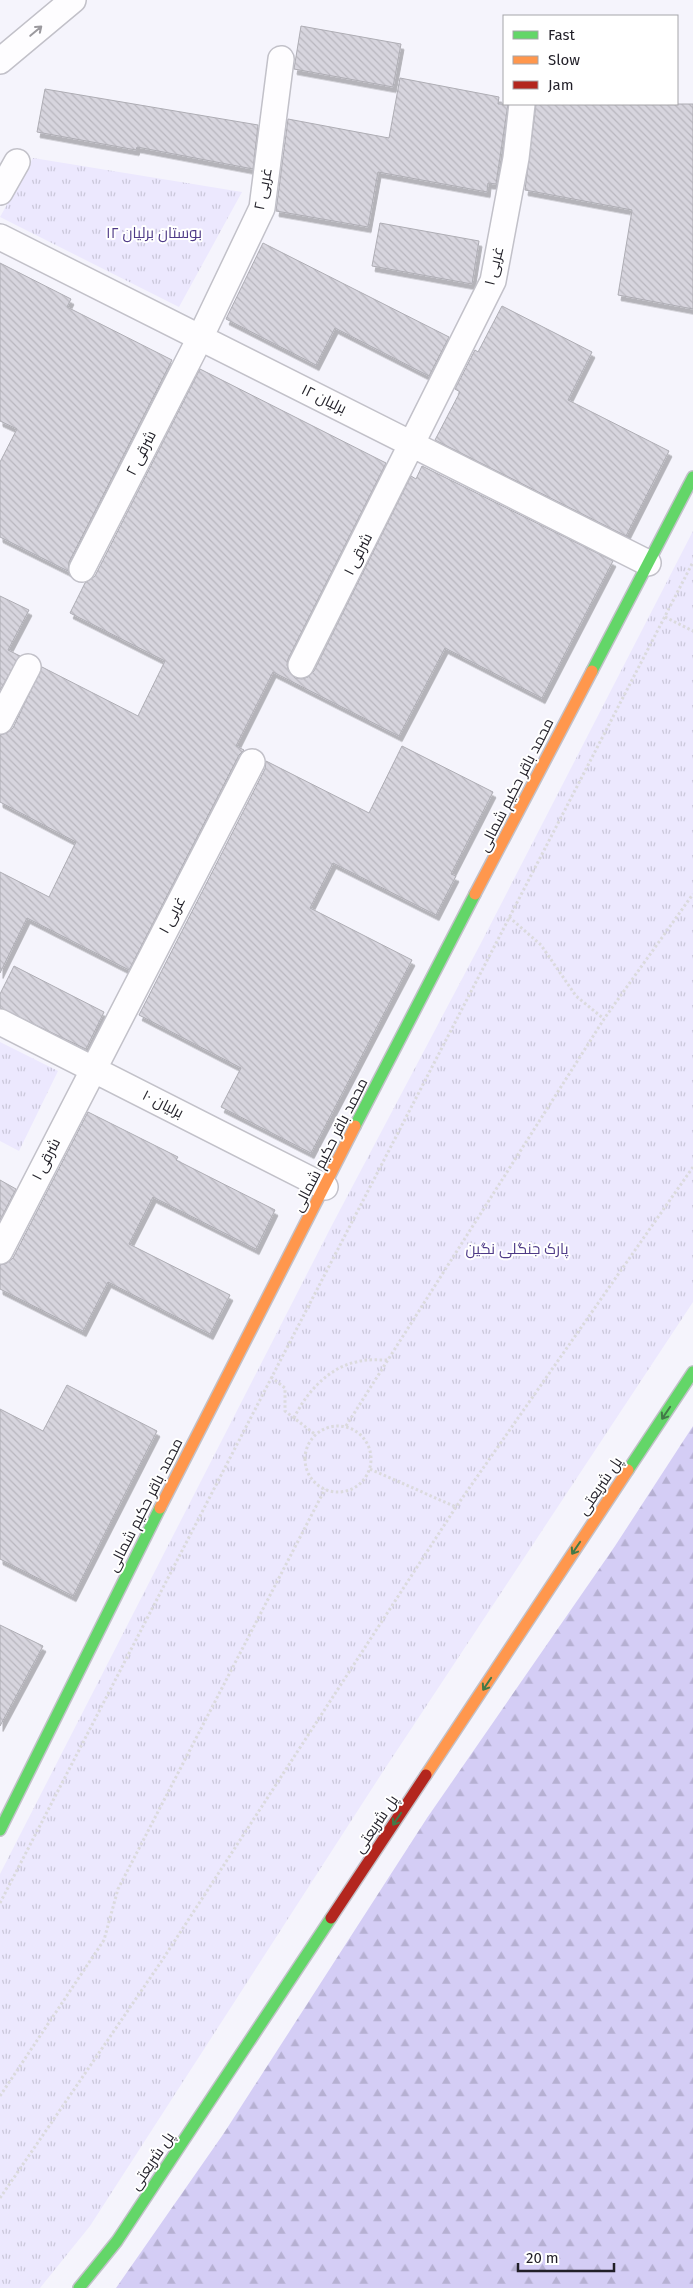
<svg xmlns="http://www.w3.org/2000/svg" width="693" height="2288" font-family="'Fira Sans',Cairo,sans-serif">
  <style>
    .grass { fill: url(#grass-tufts) }
    .forest { fill: url(#forest-firs) }
    .building { fill: url(#building-back-hatch); stroke: #aeadb4; filter: url(#shadow) }
    .lines { fill: none; stroke-linecap: round; stroke-linejoin: round }
    .street-casing { stroke: #c2c1c9; stroke-width: 28 }
    .fast-casing { stroke: #c2c1c9; stroke-width: 14 }
    .slow-casing { stroke: #c2c1c9; stroke-width: 14 }
    .jam-casing { stroke: #c2c1c9; stroke-width: 14 }
    .path { stroke: #dbdadd; stroke-width: 3; stroke-dasharray: 2.5 2.5; stroke-linecap: butt }
    .street { stroke: #fefdff; stroke-width: 25 }
    .fast { stroke: #63d668; stroke-width: 11 }
    .slow { stroke: #ff974d; stroke-width: 11 }
    .jam { stroke: #b3261e; stroke-width: 11 }
    .oneway { stroke: #9b999e }
    .oneway2 { stroke: #427a48 }
    .labels { text-anchor: middle; stroke-width: 4; stroke-linejoin: round; paint-order: stroke }
    .street-label { font-size: 15px; fill: #211f28; stroke: #fff }
    .park-label { font-size: 15px; fill: #4e3a87; stroke: #fff }
  </style>
  <defs>
    <pattern id="grass-tufts" width="24" height="20" patternUnits="userSpaceOnUse" patternTransform="scale(1.25)"><rect width="24" height="20" fill="#ece8fe"/><path d="M3 7l-1-3M5 7V3M7 7l1-3M15 17l-1-3M17 17v-4M19 17l1-3" fill="none" stroke="#cac7da"/></pattern>
    <pattern id="forest-firs" width="22" height="20" patternUnits="userSpaceOnUse" patternTransform="scale(1.25)"><rect width="22" height="20" fill="#d4cdf5"/><path d="M5 1l3.5 6h-7zM16 11l3.5 6h-7z" fill="#b6b0d2"/></pattern>
    <pattern id="building-back-hatch" width="6" height="6" patternUnits="userSpaceOnUse" patternTransform="scale(1.25)"><rect width="6" height="6" fill="#d7d5de"/><path d="M-1 5l2 2M0 0l6 6M5-1l2 2" fill="none" stroke="#b8b6be"/></pattern>
    <filter id="shadow"><feDropShadow dx="3" dy="5.5" stdDeviation="0" flood-color="#0004"/></filter>
  </defs>
  <rect width="100%" height="100%" fill="#f5f4fc"/>
  <!-- grass -->
  <path class="grass" d="M33,158l209,34 -63,115 -179,-90z
    M693,531v771l-311,471 -292,453 -50,62h-40v-414l331,-647 150,-284z
    M0,1042l58,29 -39,80 -19,-10z"/>
  <!-- forest -->
  <path class="forest" d="M693,1426v862h-577l108,-155 203,-315 188,-272z"/>
  <!-- building -->
  <path class="building" d="M301,26l100,18 -8,43 -99,-18z
    M400,78l99,19 -1,7h10l-12,80 -8,-1 -1,9 -109,-20 -10,55 -92,-16 12,-92 101,19z
    M45,89l213,36 -5,44 -116,-22 -1,3 -99,-18z
    M536,104h157v205l-75,-14 14,-85 -107,-20z
    M380,223l99,18 -7,43 -100,-18z
    M263,243l186,94 -20,39 -94,-48 -19,37 -90,-46z
    M0,263l71,36 -4,8 105,53 -103,202 -1,9 -68,-34v-75l17,-33 -17,-8z
    M502,306l90,46 -24,48 101,51 -43,85 -191,-96 25,-48 -5,-3 20,-39 3,2z
    M200,369l186,94 -98,196 -1,6 2,7 6,6 7,1 6,-2 6,-6 97,-195 5,3 6,-13 191,95 -71,137 -97,-50 -46,88 -126,-64 -37,74 8,4 -5,5 -110,215 -102,-52 -27,55v-101l49,25 27,-55 -76,-40v-67l7,-2 6,-5 29,-61 96,49 27,-55 -95,-48 15,-30 10,-7z
    M0,596l29,14 -21,40 12,6 -20,34z
    M402,746l91,46 -42,82 5,2 -20,39 -103,-52 -23,45 102,52 -101,193 -90,-46 20,-39 -102,-53 126,-246 1,-8 103,52z
    M14,966l90,46 -18,37 -86,-41v-14z
    M88,1112l90,45 -2,3 99,50 -19,39 -103,-52 -24,47 101,51 -20,39 -102,-52 -25,49 -83,-42v-24l7,-2 6,-5z
    M0,1180l16,9 -16,31z
    M67,1385l90,46 -84,165 -73,-37v-150l43,22z
    M0,1625l43,21 -43,80z"/>
  <g class="lines">
    <!-- street casing -->
    <g class="street-casing">
      <path id="street" d="M0,61l73,-61
        M0,192l17,-30
        M0,237l648,326
        M82,569l118,-231 62,-130 19,-149
        M301,665l192,-384 23,-123 6,-54
        M0,721l28,-54
        M0,1022l325,165
        M0,1251l252,-489"/>
    </g>
    <!-- fast casing -->
    <g class="fast-casing">
      <path id="fast" d="M592,671l101,-194
        M355,1126l120,-232
        M628,1470l65,-98
        M0,1830l160,-322
        M79,2288l38,-47 214,-323"/>
    </g>
    <!-- slow casing -->
    <g class="slow-casing">
      <path id="slow" d="M475,894l117,-223
        M160,1508l195,-382
        M426,1775l202,-305"/>
    </g>
    <!-- jam casing -->
    <g class="jam-casing">
      <path id="jam" d="M331,1918l95,-143"/>
    </g>
    <!-- path -->
    <path class="path" d="M665,617l28,14
      M509,917l32,28 35,51 28,23
      M271,1377l14,11v23l31,24
      M294,1418c12,-25 34,-50 62,-56 10,-3 21,-2 31,-2
      M346,1426l258,-407 89,-125
      M305 1459a33 33 0 1 1 66 0a33 33 0 1 1-66 0Z
      M370,1469l86,38
      M0,1903l693,-1341
      M0,2096l104,-156 14,-51 207,-400
      M0,2198l161,-236 295,-455 237,-340"/>
    <!-- street -->
    <use href="#street" class="street"/>
    <!-- fast -->
    <use href="#fast" class="fast"/>
    <!-- slow -->
    <use href="#slow" class="slow"/>
    <!-- jam -->
    <use href="#jam" class="jam"/>
  </g>
  <!-- one-way arrows -->
  <defs><path id="oneway-shaft" d="M-6 0H5M1.5-3L5.5 0L1.5 3" fill="none" stroke-width="1.6" stroke-linecap="round" stroke-linejoin="round" transform="scale(1.25)"/></defs>
  <use class="oneway" href="#oneway-shaft" transform="translate(36 31) rotate(-40)"/>
  <g class="oneway2">
    <use href="#oneway-shaft" transform="translate(666 1413) rotate(124)"/>
    <use href="#oneway-shaft" transform="translate(576 1548) rotate(124)"/>
    <use href="#oneway-shaft" transform="translate(487 1684) rotate(124)"/>
    <use href="#oneway-shaft" transform="translate(397 1819) rotate(124)"/>
  </g>
  <g class="labels">
    <!-- street labels -->
    <g class="street-label">
      <text transform="translate(263 189) rotate(-79)" y="5">۲ غربی</text>
      <text transform="translate(494 266) rotate(-76)" y="5">۱ غربی</text>
      <text transform="translate(324 399) rotate(26)" y="5">برلیان ۱۲</text>
      <text transform="translate(141 453) rotate(-63)" y="5">۲ شرقی</text>
      <text transform="translate(358 554) rotate(-63)" y="5">۱ شرقی</text>
      <text transform="translate(516 785) rotate(-63)" y="5">محمد باقر حکیم شمالی</text>
      <text transform="translate(172 915) rotate(-62)" y="5">۱ غربی</text>
      <text transform="translate(163 1104) rotate(27)" y="5">برلیان ۱۰</text>
      <text transform="translate(330 1145) rotate(-63)" y="5">محمد باقر حکیم شمالی</text>
      <text transform="translate(46 1159) rotate(-63)" y="5">۱ شرقی</text>
      <text transform="translate(600 1486) rotate(-56)" y="5">پل شریعتی</text>
      <text transform="translate(145 1505) rotate(-63)" y="5">محمد باقر حکیم شمالی</text>
      <text transform="translate(376 1824) rotate(-56)" y="5">پل شریعتی</text>
      <text transform="translate(152 2161) rotate(-56)" y="5">پل شریعتی</text>
    </g>
    <!-- park labels -->
    <g class="park-label">
      <text x="154" y="238">بوستان برلیان ۱۲</text>
      <text x="517" y="1254">پارک جنگلی نگین</text>
    </g>
  </g>
  <!-- legend -->
  <rect x="503" y="15" width="175" height="90" fill="#ffffff" stroke="#a6a5a9"/>
  <rect x="513" y="31" width="25" height="8" fill="#63d668" stroke="#a6a5a9"/>
  <text x="548" y="40" font-size="15" fill="#211f28">Fast</text>
  <rect x="513" y="56" width="25" height="8" fill="#ff974d" stroke="#a6a5a9"/>
  <text x="548" y="65" font-size="15" fill="#211f28">Slow</text>
  <rect x="513" y="81" width="25" height="8" fill="#b3261e" stroke="#a6a5a9"/>
  <text x="548" y="90" font-size="15" fill="#211f28">Jam</text>
  <!-- scale -->
  <path d="M518 2263v8h96v-8" fill="none" stroke="#211f28" stroke-width="2.5"/>
  <text x="526" y="2263" font-size="15" fill="#211f28" stroke="#ffffff" stroke-width="4" paint-order="stroke">20 m</text>
</svg>
